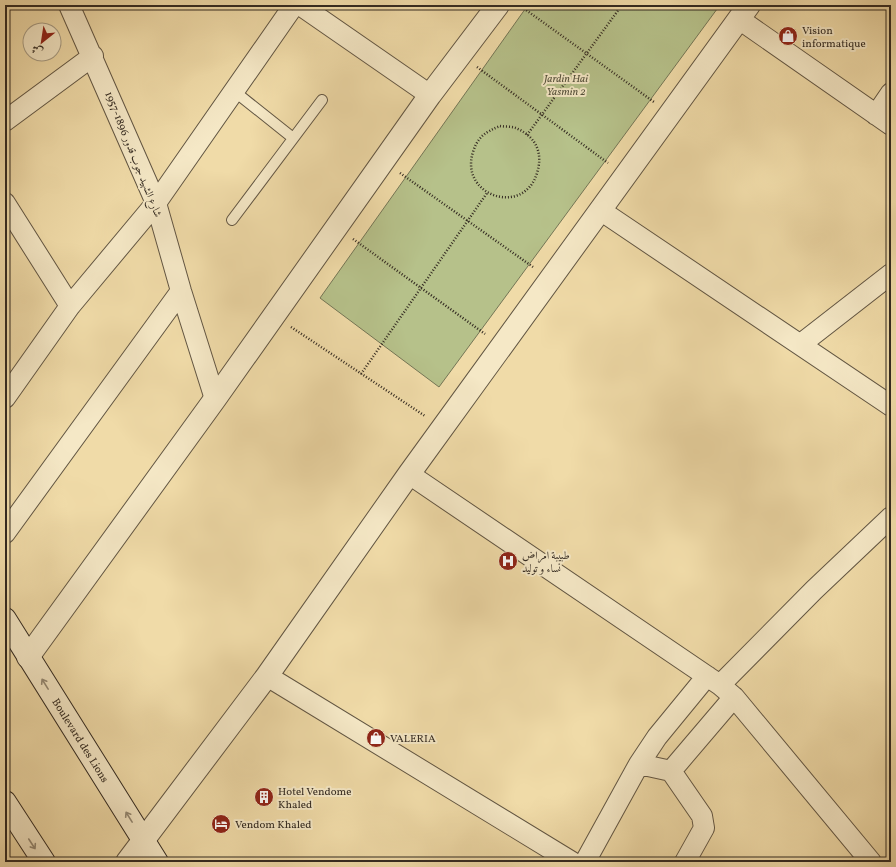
<svg xmlns="http://www.w3.org/2000/svg" width="896" height="867" font-family="Vollkorn,Amiri,serif">
  <style>
    .green { fill: #b6c18a; stroke: #747656 }
    .lines { fill: none; stroke-linecap: round; stroke-linejoin: round }
    .service-casing { stroke: #625643; stroke-width: 12 }
    .minor-casing { stroke: #625643; stroke-width: 22 }
    .tertiary-casing { stroke: #625643; stroke-width: 24 }
    .secondary-casing { stroke: #332a21; stroke-width: 24 }
    .path { stroke: #332a21; stroke-width: 2.5; stroke-dasharray: 1 2; stroke-linecap: butt }
    .service { stroke: #f5e8c6; stroke-width: 10 }
    .minor { stroke: #f5e8c6; stroke-width: 20 }
    .tertiary { stroke: #f5e8c6; stroke-width: 22 }
    .secondary { stroke: #f5e8c6; stroke-width: 22 }
    .oneway { stroke: #948974 }
    .labels { text-anchor: middle; stroke-width: 4; stroke-linejoin: round; paint-order: stroke }
    .poi-label { font-size: 11px; fill: #332a21; stroke: #f5e8c6; text-anchor: start }
    .park-label { font-size: 11px; font-style: italic; fill: #54503b; stroke: #f5e8c6 }
    .street-label { font-size: 11px; fill: #332a21; stroke: #f5e8c6 }
  </style>
  <rect width="100%" height="100%" fill="#f0dba8"/>
  <filter id="stains"><feTurbulence type="fractalNoise" baseFrequency=".005" numOctaves="4"/><feColorMatrix values="0 0 0 0 .2 0 0 0 0 .09 0 0 0 0 .02 0 0 0 .5 -.17"/></filter>
  <radialGradient id="worn" r=".72"><stop offset=".6" stop-color="#630" stop-opacity="0"/><stop offset="1" stop-color="#630" stop-opacity=".3"/></radialGradient>
  <!-- green -->
  <path class="green" d="M528,5h192l-281,382 -119,-89z"/>
  <g class="lines">
    <!-- service casing -->
    <g class="service-casing">
      <path id="service" d="M234,91l59,47
        M232,220l90,-120
        M5,828l11,-9"/>
    </g>
    <!-- minor casing -->
    <g class="minor-casing">
      <path id="minor" d="M69,5l87,198 25,88 34,108
        M300,5l130,90
        M739,19l152,106
        M876,115l15,-22
        M5,121l88,-65
        M5,203l65,103
        M600,210l291,196
        M801,344l90,-70
        M5,398l65,-92 86,-103 138,-198
        M409,474l311,211 14,12 -63,74 31,45 2,12 -19,34
        M5,533l176,-242
        M267,676l305,186
        M720,685l94,-95 77,-73
        M734,697l137,165
        M639,764l18,-27 50,-61
        M585,862l54,-98 32,7"/>
    </g>
    <!-- tertiary casing -->
    <g class="tertiary-casing">
      <path id="tertiary" d="M28,657l187,-258 215,-304 68,-90
        M127,862l140,-186 142,-202 340,-469"/>
    </g>
    <!-- secondary casing -->
    <g class="secondary-casing">
      <g id="secondary">
        <path id="s1" d="M5,619l152,243"/>
        <path d="M5,802l39,60"/>
      </g>
    </g>
    <!-- path -->
    <path class="path" d="M519,5l135,97
      M477,67l131,96
      M500,126c6,1 13,0 18,3 19,9 25,25 19,44 -13,44 -78,23 -64,-21 5,-16 13,-20 27,-26z
      M527,135l95,-130
      M400,173l133,94
      M353,239l132,95
      M291,327l134,89
      M361,374l126,-181"/>
    <!-- service -->
    <use href="#service" class="service"/>
    <!-- minor -->
    <use href="#minor" class="minor"/>
    <!-- tertiary -->
    <use href="#tertiary" class="tertiary"/>
    <!-- secondary -->
    <use href="#secondary" class="secondary"/>
  </g>
  <!-- one-way arrows -->
  <defs><path id="oneway-shaft" d="M-6 0H5M1.5-3L5.5 0L1.5 3" fill="none" stroke-width="1.6" stroke-linecap="round" stroke-linejoin="round"/></defs>
  <g class="oneway">
    <use href="#oneway-shaft" transform="translate(45 684) rotate(-122)"/>
    <use href="#oneway-shaft" transform="translate(129 817) rotate(-122)"/>
    <use href="#oneway-shaft" transform="translate(32 844) rotate(57)"/>
  </g>
  <!-- icons -->
  <defs>
    <g id="shop-disc" transform="scale(1)"><circle r="9.5" fill="#8f2418" stroke="#f5e8c6"/><path d="M-5-2.5h2.3a2.7 3.5 0 0 1 5.4 0H5L5.5 6h-11ZM-1.5-2.5h3a1.5 2.3 0 0 0-3 0Z" fill="#fff"/></g>
    <g id="hospital-disc" transform="scale(1)"><circle r="9.5" fill="#8f2418" stroke="#f5e8c6"/><path d="M-5-5h3v3.5h4V-5h3V5h-3V1.5h-4V5h-3Z" fill="#fff"/></g>
    <g id="building-disc" transform="scale(1)"><circle r="9.5" fill="#8f2418" stroke="#f5e8c6"/><path d="M-4-6H4V6H1V3H-1V6H-4ZM-2.5-4.3h1.7v1.8h-1.7ZM.8-4.3h1.7v1.8H.8ZM-2.5-1h1.7V.8h-1.7ZM.8-1h1.7V.8H.8Z" fill="#fff"/></g>
    <g id="hotel-disc" transform="scale(1)"><circle r="9.5" fill="#8f2418" stroke="#f5e8c6"/><path d="M-6-4.5h1.5V1H6V5H4.5V3h-9V5H-6ZM-4 0a1.8 1.8 0 1 1 3.6 0ZM.5 0V-2.5h3Q6-2.5 6 0Z" fill="#fff"/></g>
  </defs>
  <g fill-rule="evenodd">
    <use href="#shop-disc" x="788" y="36"/>
    <use href="#hospital-disc" x="508" y="561"/>
    <use href="#shop-disc" x="376" y="738"/>
    <use href="#building-disc" x="264" y="797"/>
    <use href="#hotel-disc" x="221" y="824"/>
  </g>
  <g class="labels">
    <!-- poi labels -->
    <g class="poi-label">
      <text x="802" y="34">Vision<tspan x="802" dy="13">informatique</tspan></text>
      <text x="522" y="559">طبيبة امراض<tspan x="522" dy="13">نساء و توليد</tspan></text>
      <text x="390" y="742">VALERIA</text>
      <text x="278" y="795">Hotel Vendome<tspan x="278" dy="13">Khaled</tspan></text>
      <text x="235" y="828">Vendom Khaled</text>
    </g>
    <!-- park labels -->
    <g class="park-label">
      <text x="566" y="82">Jardin Hai<tspan x="566" dy="13">Yasmin 2</tspan></text>
    </g>
    <!-- street labels -->
    <g class="street-label">
      <text transform="translate(134 154) rotate(68)" y="4">شارع الشهيد جوب قدور 1896-1957</text>
      <text dy="4" stroke="none"><textPath href="#s1" startOffset="143">Boulevard des Lions</textPath></text>
    </g>
  </g>
  <!-- margin -->
  <rect width="896" height="867" fill="none" stroke="#f0dba8" stroke-width="20"/>
  <rect x="6" y="6" width="884" height="855" fill="none" stroke="#332a21" stroke-width="2"/>
  <rect x="10" y="10" width="876" height="847" fill="none" stroke="#332a21"/>
  <!-- north arrow -->
  <g transform="translate(42 42) rotate(210)"><circle r="19" fill="#f5e8c6" stroke="#a79c84"/>
  <path d="M0-3L7 15L0 10L-7 15Z" fill="#8f2418"/>
  <text y="-6" font-size="11" font-weight="bold" text-anchor="middle" fill="#332a21">ش</text>
  </g>
  <rect width="100%" height="100%" filter="url(#stains)"/>
  <rect width="100%" height="100%" fill="url(#worn)"/>
</svg>
